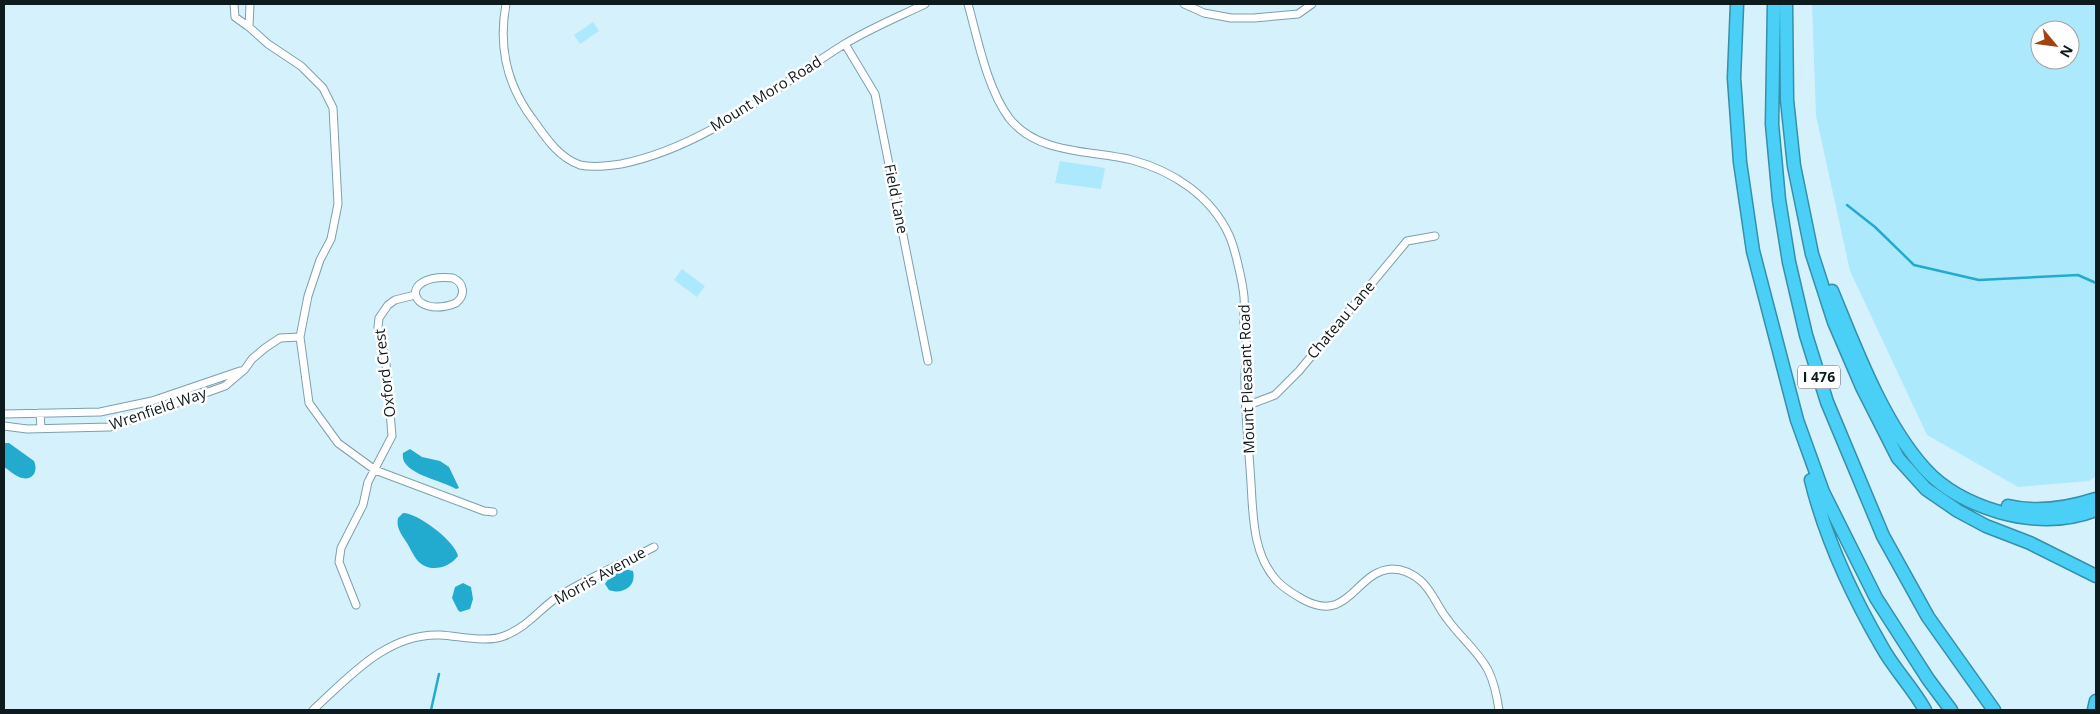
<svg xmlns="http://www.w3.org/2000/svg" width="2100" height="714" font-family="'Open Sans',sans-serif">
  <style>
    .green { fill: #ade9fd; fill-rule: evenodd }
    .water { fill: #22abce }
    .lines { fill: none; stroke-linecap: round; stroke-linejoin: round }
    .stream { stroke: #22abce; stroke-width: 2.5 }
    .street-casing { stroke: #7e9fab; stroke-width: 9 }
    .highway-casing { stroke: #3590aa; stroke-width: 15 }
    .street { stroke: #fff; stroke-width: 7 }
    .highway { stroke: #4ad0f6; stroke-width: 12 }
    .labels { text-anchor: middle; stroke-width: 5; stroke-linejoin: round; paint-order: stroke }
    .shield { fill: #fff; stroke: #565f62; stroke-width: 1 }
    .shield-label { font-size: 14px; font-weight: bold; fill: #0d1a1e }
    .street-label { font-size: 15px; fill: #0d1a1e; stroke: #fff }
  </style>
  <rect width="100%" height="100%" fill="#d5f2fc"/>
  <!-- green -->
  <path class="green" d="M1812,4h284v472l-7,5 -71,6 -91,-52 -77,-164 -34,-155zM2040,30h30v30h-30z
    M593,22l6,9 -19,13 -6,-9z
    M1060,161l45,7 -4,21 -46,-6z
    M682,269l23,17 -8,11 -23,-17z"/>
  <!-- water -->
  <path class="water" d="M4,443h5l25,18c5,12 -3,21 -15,16 -5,-2 -10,-7 -15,-10z
    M410,449l12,8 18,4 9,6 10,21 -3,1c-13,-9 -57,-15 -53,-36z
    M403,513c15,0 52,28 55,43 -9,12 -29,18 -41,4 -4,-5 -7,-12 -10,-17 -6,-9 -11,-15 -9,-25z
    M625,569l8,2c4,16 -11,24 -24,19l-4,-6c5,-9 11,-10 20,-15z
    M463,583l8,4 2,12 -3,10 -10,3 -2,-2 -6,-12 3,-11z"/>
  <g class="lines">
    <!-- stream -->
    <path class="stream" d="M1847,205l28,22 39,38 65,15 99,-5 18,8
      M431,710l8,-36"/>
    <!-- street casing -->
    <g class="street-casing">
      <path id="street" d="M234,4l1,13 14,10 19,17 33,22 22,22 10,20 5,96 -7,35 -11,21 -12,36 -8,41 9,66 29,40 37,27 109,41 9,1
        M506,4c-8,43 1,82 28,117 12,17 25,37 46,44 13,3 28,1 41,-1 84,-17 152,-75 222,-119 26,-16 55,-28 82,-41
        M968,4c10,36 19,84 41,114 29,37 82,32 123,42 41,11 79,36 97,75 6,13 14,49 15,62 1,9 -1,18 0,27 0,9 3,17 3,26 0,11 -3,21 -2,32 0,34 4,67 6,101 2,34 2,73 27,99 8,8 17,13 26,18 46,24 51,-29 88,-31 10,0 21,5 29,12 12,11 17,27 27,39 12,17 30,31 40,50 6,12 9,26 11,40
        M1184,4l20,9 27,5h23l44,-4 14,-10
        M249,27l1,-23
        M845,44l30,50 53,267
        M453,278c11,5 13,17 3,25 -45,18 -61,-30 -3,-25z
        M1246,406l29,-11 24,-24 108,-130 28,-5
        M40,413l1,15
        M4,414l96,-2 52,-11 88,-30
        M4,426l23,3 83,-2 115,-41 20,-17 7,-10 13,-11 15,-10 20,-1
        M356,605l-17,-43 2,-14 22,-43 5,-23 24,-46 -6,-72 -8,-37 1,-9 9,-13 7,-5 20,-5
        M313,710c36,-33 74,-77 127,-75 20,1 46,8 64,1 22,-8 34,-25 52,-38 31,-20 66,-34 98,-51"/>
    </g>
    <!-- highway casing -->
    <g class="highway-casing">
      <path id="highway" d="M1737,4l-3,74 6,84 13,89 44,169 26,72 53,106 52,81 23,31
        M1774,4l-2,120 7,76 10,62 17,73 21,67 56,134 45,81 66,93
        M1786,4l1,96 7,66 18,88 22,68 28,65 36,71 28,31 32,22 28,15 44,17 66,33
        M1832,291c23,56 51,132 93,178 19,21 47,35 74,43 32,9 66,10 97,-2
        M1811,480c14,57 42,117 71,167 12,22 31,41 43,63
        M2008,506c29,7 60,2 88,-7
        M2094,710l2,-9"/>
    </g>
    <!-- street -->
    <use href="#street" class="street"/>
    <!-- highway -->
    <use href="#highway" class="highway"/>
  </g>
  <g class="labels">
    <!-- shield labels -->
    <rect class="shield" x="1798" y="365.5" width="42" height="23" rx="4"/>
    <g class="shield-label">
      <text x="1819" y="382">I 476</text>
    </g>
    <!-- street labels -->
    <g class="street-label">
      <text transform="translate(766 94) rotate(-32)" y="5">Mount Moro Road</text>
      <text transform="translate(896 199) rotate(79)" y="5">Field Lane</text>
      <text transform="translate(1341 320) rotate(-50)" y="5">Chateau Lane</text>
      <text transform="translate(385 373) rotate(-97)" y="5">Oxford Crest</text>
      <text transform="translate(1247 379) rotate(-92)" y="5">Mount Pleasant Road</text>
      <text transform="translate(158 409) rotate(-19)" y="5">Wrenfield Way</text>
      <text transform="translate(600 576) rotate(-29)" y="5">Morris Avenue</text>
    </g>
  </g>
  <!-- border -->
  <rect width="2100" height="714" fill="none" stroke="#0d1a1e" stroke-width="10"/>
  <!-- north arrow -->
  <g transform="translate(2055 45) rotate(119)"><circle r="24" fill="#ffffff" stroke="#9ea3a5"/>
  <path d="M0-4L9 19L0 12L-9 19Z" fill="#a54013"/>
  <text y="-8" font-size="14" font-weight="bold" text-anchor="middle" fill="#0d1a1e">N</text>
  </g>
</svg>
